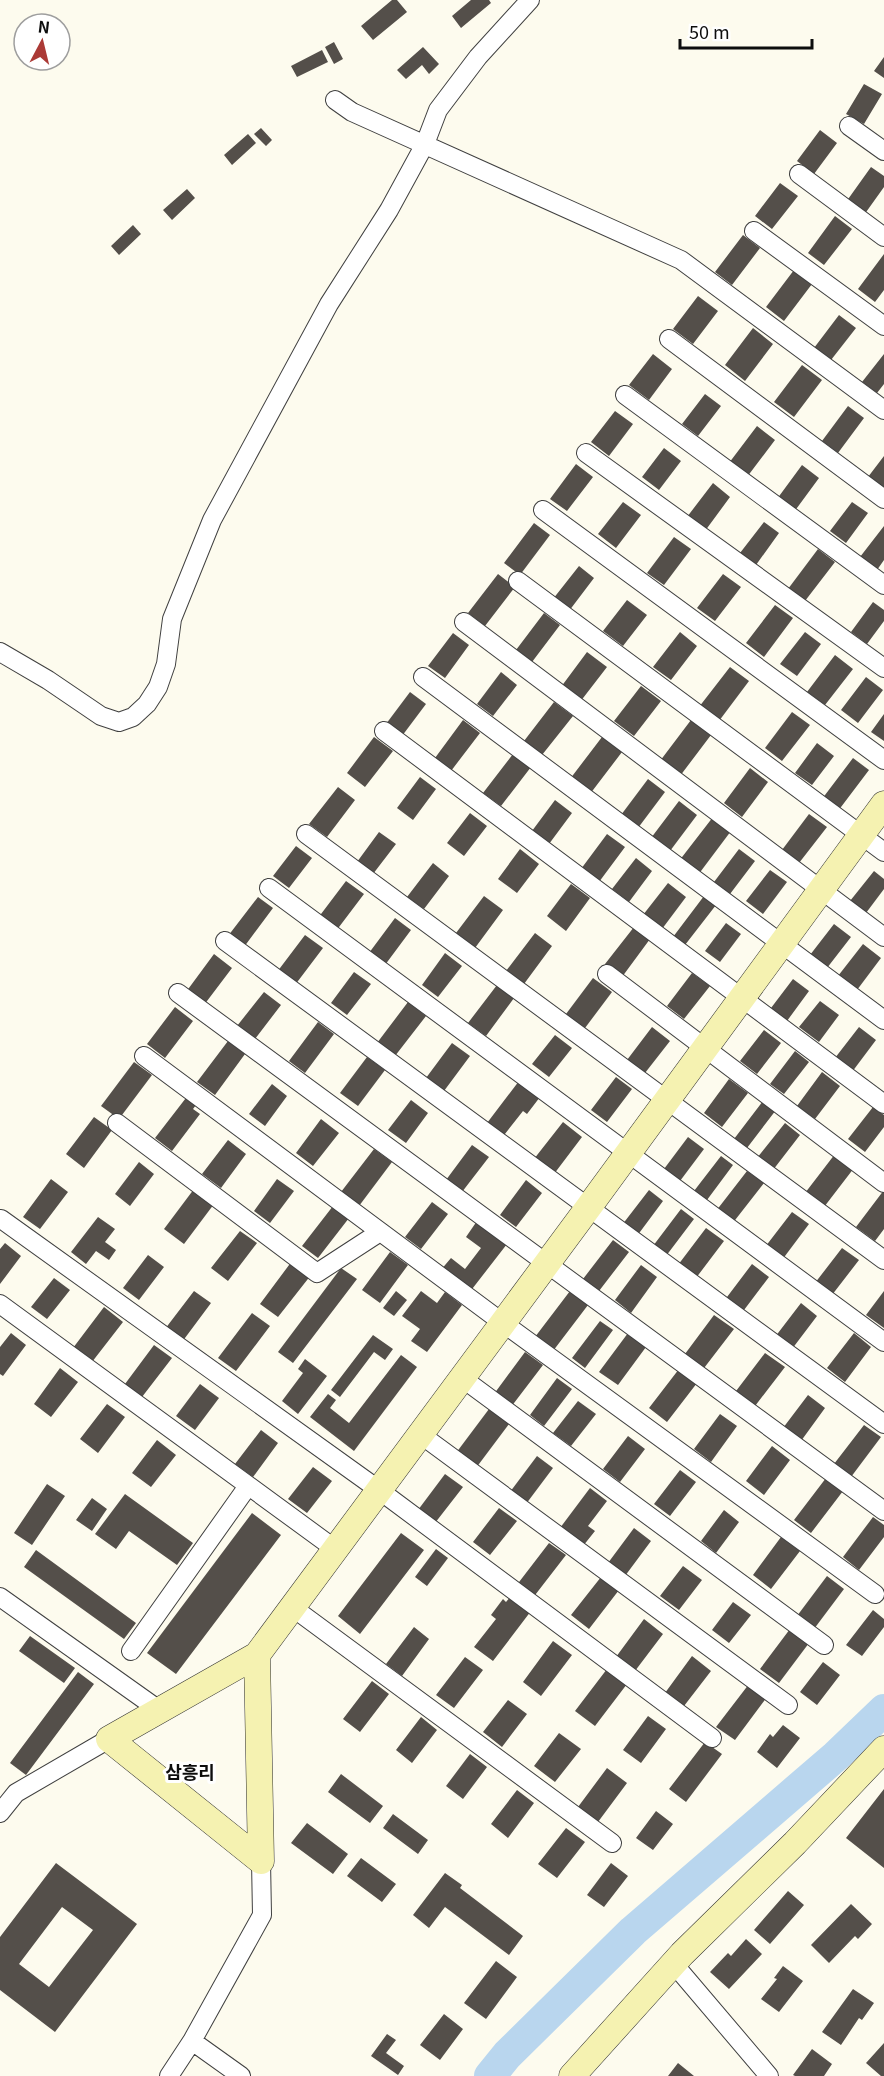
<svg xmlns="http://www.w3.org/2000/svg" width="884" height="2076" font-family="Georgia,'Noto Sans KR',serif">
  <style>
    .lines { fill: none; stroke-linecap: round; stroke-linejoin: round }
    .river { stroke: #b9d6ee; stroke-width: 32 }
    .building { fill: #544f4a; fill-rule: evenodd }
    .street-casing { stroke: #404040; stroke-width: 20 }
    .secondary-casing { stroke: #2f2f2f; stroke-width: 27 }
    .street { stroke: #fff; stroke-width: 18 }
    .secondary { stroke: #f5f2b1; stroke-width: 26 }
    .labels { text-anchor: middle; stroke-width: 6; stroke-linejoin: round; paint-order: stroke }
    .quarter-label { font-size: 18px; font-weight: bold; fill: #0d0d0d; stroke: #fff }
  </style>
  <rect width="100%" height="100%" fill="#fdfbee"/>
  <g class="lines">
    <!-- river -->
    <path class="river" d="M490,2076l17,-21 126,-124 203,-175 48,-46"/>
  </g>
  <!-- building -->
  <path class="building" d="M392,0h5l10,12 -34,28 -12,-14z
    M471,0h18l2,3 -30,25 -9,-12z
    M334,42l9,17 -9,5 -9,-17z
    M423,47l16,17 -10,10 -7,-9 -16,14 -9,-9z
    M322,50l6,12 -31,15 -6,-11z
    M884,57v21l-10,-7z
    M864,84l18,10 -18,30 -18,-10z
    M261,128l11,12 -6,6 -12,-12z
    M820,130l17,13 -23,31 -17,-13z
    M248,134l8,9 -24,22 -8,-10z
    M871,167l13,9v11l-20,28 -18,-13z
    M780,183l18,13 -26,33 -17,-13z
    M187,189l8,9 -23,22 -9,-10z
    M835,216l17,13 -28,36 -16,-12z
    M133,225l8,9 -22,21 -8,-9z
    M743,235l17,13 -28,37 -17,-13z
    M884,254v36l-9,12 -17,-13z
    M794,270l18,14 -28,37 -18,-14z
    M698,296l20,15 -25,33 -20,-15z
    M839,315l17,13 -25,32 -17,-12z
    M753,328l20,16 -28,37 -20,-16z
    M653,354l19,15 -23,31 -20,-15z
    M884,354v30l-7,9 -15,-11z
    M802,365l20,15 -28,37 -20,-15z
    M705,394l16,12 -23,30 -16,-12z
    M848,406l16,12 -26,35 -16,-12z
    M615,411l18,13 -24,32 -18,-14z
    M757,426l18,14 -28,37 -18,-14z
    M664,448l17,13 -22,29 -17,-13z
    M884,456v34l-16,-13z
    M576,464l17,13 -26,34 -17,-12z
    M802,465l17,13 -25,34 -17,-13z
    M713,483l17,14 -25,34 -18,-14z
    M623,502l18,13 -25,33 -18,-14z
    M852,502l16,11 -22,30 -16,-12z
    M764,522l15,11 -23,32 -16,-12z
    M534,523l16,12 -30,40 -16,-12z
    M884,526v34l-7,10 -17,-13z
    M674,537l17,12 -27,36 -17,-12z
    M818,549l17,13 -30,39 -17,-12z
    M579,566l15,12 -25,33 -16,-12z
    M498,574l17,13 -30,39 -17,-13z
    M723,574l18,13 -26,34 -18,-13z
    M627,600l20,15 -24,31 -20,-15z
    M873,602l11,8v11l-17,23 -16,-12z
    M775,605l18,13 -29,39 -18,-14z
    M544,613l16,12 -28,37 -16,-12z
    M680,632l17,14 -26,34 -18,-13z
    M805,632l16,12 -24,32 -17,-12z
    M453,633l16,12 -24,33 -17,-12z
    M587,652l20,15 -27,35 -19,-15z
    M835,655l18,14 -28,36 -18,-13z
    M730,667l19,14 -30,40 -20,-14z
    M501,672l16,13 -24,31 -16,-12z
    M866,677l17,13 -25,33 -17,-13z
    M641,686l20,15 -27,35 -20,-15z
    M410,692l16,12 -27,36 -16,-12z
    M554,702l19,14 -31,39 -18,-14z
    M792,712l18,13 -28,36 -17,-13z
    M884,714v27l-13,-9z
    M463,720l17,13 -29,38 -16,-13z
    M691,720l20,15 -31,41 -20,-15z
    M374,737l19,14 -28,36 -18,-14z
    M602,737l20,15 -32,42 -20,-15z
    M817,743l17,13 -22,29 -17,-12z
    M513,754l18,13 -30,39 -18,-13z
    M853,758l16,12 -31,41 -16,-12z
    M750,768l18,14 -26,35 -18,-14z
    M420,777l16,12 -23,31 -16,-12z
    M648,779l17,13 -27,36 -17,-13z
    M338,787l17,13 -28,37 -18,-13z
    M555,800l17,13 -23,31 -17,-13z
    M679,801l18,14 -30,40 -19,-13z
    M470,813l17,13 -23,30 -17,-13z
    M809,814l18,13 -28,36 -17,-13z
    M713,817l18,14 -33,44 -19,-14z
    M379,832l17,12 -23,30 -16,-12z
    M607,834l18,13 -26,35 -18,-13z
    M296,846l16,12 -23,30 -16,-12z
    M520,849l19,15 -22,29 -19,-14z
    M739,849l16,12 -25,33 -16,-12z
    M636,858l16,13 -23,31 -17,-13z
    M433,863l16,13 -25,33 -17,-12z
    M770,870l17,12 -24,32 -17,-13z
    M874,871l10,8v10l-18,24 -16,-12z
    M346,881l18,13 -28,37 -18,-13z
    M668,883l18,14 -24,32 -19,-14z
    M571,884l19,14 -24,33 -19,-15z
    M484,896l19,14 -28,38 -19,-15z
    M704,896l12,9 -31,40 -12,-8z
    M258,897l15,11 -29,39 -16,-11z
    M395,918l16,12 -26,35 -16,-12z
    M726,923l15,11 -21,28 -15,-11z
    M834,924l17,13 -24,31 -17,-13z
    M634,927l16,12 -28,38 -17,-13z
    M535,933l17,13 -28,38 -18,-13z
    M305,935l18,13 -28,37 -18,-13z
    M863,944l18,14 -24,32 -19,-14z
    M445,953l17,13 -24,31 -16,-12z
    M214,954l18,14 -28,37 -18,-13z
    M354,972l17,12 -24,31 -16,-12z
    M692,973l18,13 -26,33 -17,-13z
    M593,978l19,14 -30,40 -19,-14z
    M793,979l16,12 -22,30 -16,-13z
    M497,985l17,13 -28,38 -18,-13z
    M264,992l17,13 -26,34 -18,-13z
    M820,1001l19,14 -20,27 -20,-15z
    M408,1002l18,14 -31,40 -18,-13z
    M175,1007l18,14 -28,37 -18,-14z
    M318,1022l16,12 -29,39 -16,-12z
    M652,1027l18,14 -25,32 -18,-13z
    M859,1027l17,13 -24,32 -17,-14z
    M764,1030l17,13 -24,31 -17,-13z
    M555,1035l17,13 -23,29 -17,-13z
    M228,1041l17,13 -30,41 -18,-13z
    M452,1043l18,13 -26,35 -18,-13z
    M795,1051l14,11 -25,32 -14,-10z
    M367,1057l18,13 -27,36 -18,-13z
    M134,1062l18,13 -33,44 -18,-13z
    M822,1072l18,14 -25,33 -18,-13z
    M616,1077l16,12 -25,33 -16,-12z
    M729,1079l19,14 -26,34 -18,-14z
    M519,1081l21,16 -13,17 -4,-3 -22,28 -17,-12z
    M272,1084l15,12 -22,30 -16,-12z
    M189,1094l10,7 -6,8 7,5 -28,37 -17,-13z
    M411,1100l17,13 -22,30 -18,-13z
    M763,1101l13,9 -29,38 -13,-9z
    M873,1107l11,8v12l-19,25 -17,-13z
    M94,1117l18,13 -28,38 -18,-14z
    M321,1119l18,14 -26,33 -17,-13z
    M563,1122l19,15 -28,37 -20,-15z
    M785,1123l15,12 -27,35 -16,-12z
    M688,1137l16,12 -24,32 -16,-12z
    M228,1140l18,14 -25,34 -19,-14z
    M472,1145l17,12 -27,35 -16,-12z
    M374,1149l18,13 -33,44 -18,-14z
    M835,1154l19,14 -33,43 -19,-14z
    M721,1156l12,9 -26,35 -13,-9z
    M139,1162l15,12 -24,32 -15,-12z
    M747,1171l17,12 -32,41 -16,-13z
    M51,1179l17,13 -28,37 -17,-12z
    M277,1179l17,12 -24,32 -16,-12z
    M526,1180l16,13 -26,34 -16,-12z
    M194,1189l20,15 -30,40 -20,-15z
    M649,1190l14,11 -26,35 -15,-11z
    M884,1190v39l-9,12 -19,-14z
    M432,1202l16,12 -27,35 -16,-12z
    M333,1206l16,12 -31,40 -16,-12z
    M681,1209l13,10 -28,37 -13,-10z
    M792,1212l17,12 -30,40 -17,-13z
    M98,1217l17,12 -10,13 11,8 -7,10 -13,-9 -10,13 -15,-12z
    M477,1221l30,23 -38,49 -29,-22 11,-13 14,11 16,-21 -15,-11z
    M706,1228l18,13 -28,37 -18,-13z
    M240,1231l17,12 -29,38 -17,-13z
    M613,1240l16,12 -30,39 -16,-12z
    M5,1243l16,13 -21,28v-35z
    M842,1248l17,12 -27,35 -17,-12z
    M390,1252l18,13 -28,38 -18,-13z
    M148,1255l16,12 -25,33 -16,-12z
    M292,1261l19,14 -33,42 -18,-13z
    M752,1264l17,13 -28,37 -17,-13z
    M641,1265l16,12 -26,36 -16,-13z
    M341,1268l16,11 -64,84 -15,-11z
    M54,1278l16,12 -23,29 -16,-12z
    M194,1291l17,12 -29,39 -17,-13z
    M396,1291l11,9 -13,16 -11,-8z
    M421,1291l16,12 8,-11 17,13 -35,47 -16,-11 9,-12 -18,-13z
    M570,1291l18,14 -35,46 -18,-14z
    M884,1291v37l-18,-13z
    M801,1303l16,13 -25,33 -17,-12z
    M104,1307l19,15 -31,40 -19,-14z
    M252,1313l18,13 -34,45 -18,-13z
    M714,1315l20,14 -33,43 -19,-14z
    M600,1321l13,9 -28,38 -13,-10z
    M11,1333l15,12 -23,31 -3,-2v-27z
    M628,1333l18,14 -28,38 -19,-13z
    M854,1333l17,14 -26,35 -18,-14z
    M373,1335l20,14 -8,11 -11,-8 -34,45 -9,-7z
    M154,1345l18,13 -30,39 -17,-13z
    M525,1352l18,13 -32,42 -17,-13z
    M765,1353l20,14 -33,43 -19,-15z
    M401,1355l16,12 -63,84 -44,-34 18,-23 8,6 -6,8 19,15z
    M305,1359l22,17 -29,38 -16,-13 21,-28 -5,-4z
    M60,1368l18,14 -27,35 -17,-13z
    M679,1369l18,14 -30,39 -18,-14z
    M557,1378l15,11 -28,37 -14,-11z
    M200,1384l19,14 -24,32 -19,-14z
    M808,1395l17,13 -24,33 -18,-13z
    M578,1401l18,13 -25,32 -18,-13z
    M107,1404l18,13 -27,36 -18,-14z
    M489,1409l20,15 -33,44 -20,-15z
    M720,1414l17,12 -26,36 -17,-13z
    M864,1425l17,12 -30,40 -17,-13z
    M261,1430l17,13 -25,34 -18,-13z
    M628,1436l17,13 -25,33 -17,-13z
    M157,1440l19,15 -25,32 -19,-14z
    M772,1446l18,14 -26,35 -18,-14z
    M537,1456l16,12 -27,36 -16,-12z
    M313,1467l19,14 -25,32 -19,-14z
    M680,1470l16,12 -26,34 -16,-12z
    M445,1474l18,13 -28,36 -17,-13z
    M826,1478l17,13 -32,42 -17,-13z
    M47,1484l18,12 -33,49 -18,-12z
    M590,1488l17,13 -19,25 7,5 -12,15 -23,-18z
    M125,1494l68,49 -16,22 -48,-34 -13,18 -21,-15z
    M92,1498l15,11 -15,22 -16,-11z
    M499,1508l18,13 -27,34 -17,-13z
    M724,1510l15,12 -23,31 -15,-12z
    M252,1513l29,22 -105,139 -29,-21z
    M873,1517l11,8v12l-25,33 -16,-13z
    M634,1528l17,13 -26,35 -17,-13z
    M401,1533l23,17 -64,84 -22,-18z
    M781,1537l19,14 -29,38 -18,-14z
    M549,1543l17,12 -34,44 -16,-13z
    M436,1549l12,9 -21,28 -12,-9z
    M36,1550l100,73 -12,16 -100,-72z
    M683,1566l19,14 -23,30 -19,-14z
    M827,1576l17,13 -30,40 -17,-13z
    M601,1577l18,13 -30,39 -18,-14z
    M511,1596l20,15 -38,50 -19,-14 22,-28 -5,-4 12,-16 3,3z
    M733,1602l18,13 -22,28 -17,-13z
    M873,1610l11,9v8l-22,29 -16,-11z
    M644,1619l19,15 -28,37 -19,-14z
    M414,1627l15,12 -27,37 -16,-12z
    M790,1629l19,14 -30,40 -19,-14z
    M30,1636l45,32 -11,15 -45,-32z
    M553,1641l19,14 -31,41 -18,-14z
    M692,1656l19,15 -27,35 -19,-13z
    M465,1657l18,13 -29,38 -18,-13z
    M823,1662l17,13 -23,30 -17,-13z
    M607,1669l20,15 -32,42 -20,-15z
    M78,1672l16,12 -68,91 -16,-12z
    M372,1681l17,13 -29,38 -17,-13z
    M749,1684l18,13 -32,43 -19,-13z
    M508,1700l19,14 -25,33 -19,-15z
    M648,1716l18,13 -25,34 -18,-13z
    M421,1717l16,13 -25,33 -16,-13z
    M783,1725l17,13 -23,30 -20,-16 13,-18 3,3z
    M559,1733l22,16 -26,33 -21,-16z
    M705,1742l17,12 -36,48 -17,-13z
    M470,1754l17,13 -24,32 -17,-13z
    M607,1768l20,15 -29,39 -20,-15z
    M341,1774l42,32 -13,17 -42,-31z
    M884,1789v79l-38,-30z
    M517,1790l17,13 -26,35 -17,-14z
    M656,1811l17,13 -20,26 -17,-12z
    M393,1814l35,26 -10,14 -35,-26z
    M307,1823l41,31 -15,20 -42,-31z
    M566,1828l19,14 -28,36 -19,-14z
    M361,1858l35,26 -14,18 -35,-26z
    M56,1863l81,61 -82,108 -55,-42v-53zM62,1907l31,23 -44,57 -30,-23z
    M611,1863l17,13 -24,31 -17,-12z
    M445,1873l17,12 -2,3 63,48 -14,19 -64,-48 -16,21 -16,-13z
    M788,1891l16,14 -34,39 -16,-14z
    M851,1904l21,20 -14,15 -3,-3 -26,27 -18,-18z
    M746,1939l16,15 -33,35 -19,-17 18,-19 3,3z
    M496,1961l21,16 -31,42 -22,-16z
    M783,1966l20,15 -24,31 -18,-13 16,-20 -3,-1z
    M853,1989l21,14 -12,17 -3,-2 -18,27 -19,-13z
    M444,2014l19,15 -23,31 -20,-15z
    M387,2034l9,6 -10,13 18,13 -6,9 -27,-19z
    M884,2043v33h-3l-15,-13z
    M812,2049l20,15 -8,12h-29l-2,-1z
    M678,2063l16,13h-26z"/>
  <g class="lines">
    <!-- street casing -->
    <g class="street-casing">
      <path id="street" d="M335,100l17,12 329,148 203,150
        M849,126l35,25
        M799,174l85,63
        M754,231l130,95
        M669,339l215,160
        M625,395l259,190
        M586,453l298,215
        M543,510l341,250
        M518,581l366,271
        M464,622l420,315
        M0,652l48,28 53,36 18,6 14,-5 14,-13 11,-17 8,-23 6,-45 40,-99 117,-216 60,-94 36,-66 13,-34 40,-53 52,-57
        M423,677l461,343
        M384,731l500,373
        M306,834l578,426
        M269,888l615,454
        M225,941l659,483
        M607,974l277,209
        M178,993l706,518
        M144,1056l359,267 372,271
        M117,1123l200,150 63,-41
        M1,1219l378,271 333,248
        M0,1304l335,245
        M462,1378l362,267
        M420,1434l368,271
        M0,1597l159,113
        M292,1607l320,236
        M131,1651l117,-165
        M0,1813l16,-20 93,-54
        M673,1963l96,113
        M169,2076l23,-35
        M241,2076l-49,-35 70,-126 -1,-54"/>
    </g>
    <!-- secondary casing -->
    <g class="secondary-casing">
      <path id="secondary" d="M257,1655l-148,84 152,122
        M261,1861l-4,-206 331,-447 296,-404
        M572,2076l110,-122 113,-111 89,-94"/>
    </g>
    <!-- street -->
    <use href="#street" class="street"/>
    <!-- secondary -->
    <use href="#secondary" class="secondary"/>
  </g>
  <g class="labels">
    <!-- quarter labels -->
    <g class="quarter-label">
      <text x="190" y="1779">삼흥리</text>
    </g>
  </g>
  <!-- north arrow -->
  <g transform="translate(42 42) rotate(7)"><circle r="28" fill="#ffffff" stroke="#9e9e9e" stroke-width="1.5"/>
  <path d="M0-4.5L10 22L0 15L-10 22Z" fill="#ab3a36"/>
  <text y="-9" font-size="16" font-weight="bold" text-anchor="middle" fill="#0d0d0d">N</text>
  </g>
  <!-- scale -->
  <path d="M680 39v9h132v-9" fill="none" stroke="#0d0d0d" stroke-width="3"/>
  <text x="689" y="39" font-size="18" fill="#0d0d0d" stroke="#ffffff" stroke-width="4.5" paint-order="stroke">50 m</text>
</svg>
